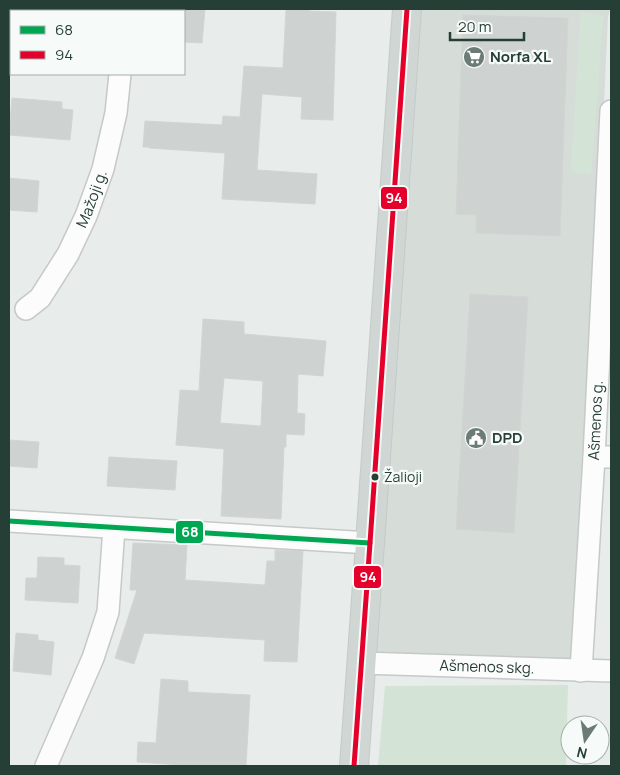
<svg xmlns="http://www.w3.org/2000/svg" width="620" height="775" font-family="Manrope,sans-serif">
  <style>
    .built { fill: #d6ddd9 }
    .green { fill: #d3e4d6 }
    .building { fill: #ced3d1; stroke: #d1d5d3; fill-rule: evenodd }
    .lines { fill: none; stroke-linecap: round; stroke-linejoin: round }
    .minor-casing { stroke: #c5c9c7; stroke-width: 24 }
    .primary-casing { stroke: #c3cac8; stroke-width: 30 }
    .minor { stroke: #fcfcfc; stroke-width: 21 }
    .primary { stroke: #d0d6d4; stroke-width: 28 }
    .bus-1-casing { stroke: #f6faf8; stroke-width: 9 }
    .bus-2-casing { stroke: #f6faf8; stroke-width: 9 }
    .bus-1 { stroke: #00a651; stroke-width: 5 }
    .bus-2 { stroke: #e4002b; stroke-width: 5 }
    .bus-dot { fill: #263f36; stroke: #f6faf8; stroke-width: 2 }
    .labels { text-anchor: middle; stroke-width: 4.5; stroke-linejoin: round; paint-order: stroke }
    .bus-label { font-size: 14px; fill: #263f36; stroke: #f6faf8; text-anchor: start }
    .poi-label { font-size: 15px; font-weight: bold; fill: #263f36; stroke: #f6faf8; text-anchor: start }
    .street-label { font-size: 15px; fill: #263f36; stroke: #f6faf8 }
    .line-badge { stroke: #f6faf8; stroke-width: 2 }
    .badge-label { font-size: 14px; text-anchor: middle; font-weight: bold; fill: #fff }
  </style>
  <rect width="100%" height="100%" fill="#e8ecea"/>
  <!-- built -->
  <path class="built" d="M420,9h190l-2,8 -11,237 -26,407 -201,-6z"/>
  <!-- green -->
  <path class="green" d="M581,11l22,5 -12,158 -20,-2z
    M568,685l-2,81h-188l7,-80z"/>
  <!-- building -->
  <path class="building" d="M184,9h21l-3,34 -18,-1z
    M286,9h23v2l27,1 -3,108 -32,-1 1,-22 -40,-3 -5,76 60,4 -2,30 -93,-5 3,-46 -76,-5v-1h-6l2,-26 77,4 1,-9 17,1 4,-51 39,2z
    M463,15l105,3 -8,218 -84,-3v-18l-20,-1z
    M12,98l50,4v7l11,1 -3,30 -61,-5z
    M9,178l30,3 -2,31 -28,-2z
    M470,294l58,3 -14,236 -58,-4z
    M203,319l41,3v12l82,7 -3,35 -25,-2 -1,39 8,1 -1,21 -18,-1v13h-2l-3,72 -60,-3 3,-67 -48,-4 4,-55 19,1zM224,378l39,3 -2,45 -41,-3z
    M9,440l30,2 -2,26 -28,-2z
    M109,457l68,4 -2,29 -68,-4z
    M133,543l54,2 -2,35 80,5 2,-24h8v-11l28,1 -6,111 -33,-1 1,-21 -121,-7 -10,31 -19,-6 22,-68h-7z
    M38,557l26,1v7l16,1 -2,37 -53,-3 1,-22h11z
    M16,633l22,2v5l16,2 -3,33 -38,-4z
    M161,679l27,2v11l62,3 -4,71h-50l-59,-4 1,-20 18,1z"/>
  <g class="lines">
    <!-- minor casing -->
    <g class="minor-casing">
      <g id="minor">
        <path d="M127,11v-2"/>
        <path id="s1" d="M26,309l14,-11 28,-44 18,-38 17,-47 13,-56 4,-39"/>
        <path d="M594,457h17"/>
        <path d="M9,521l361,22"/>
        <path id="s2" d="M362,663l249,8"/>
        <path id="s3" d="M581,671l13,-214 17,-346"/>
        <path d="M46,766l47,-108 15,-46 6,-84"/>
      </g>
    </g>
    <!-- primary casing -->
    <g class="primary-casing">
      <path id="primary" d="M354,766l16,-223 37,-534"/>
    </g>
    <!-- minor -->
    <use href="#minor" class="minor"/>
    <!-- primary -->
    <use href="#primary" class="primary"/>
    <!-- bus-1 casing -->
    <g class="bus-1-casing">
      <path id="bus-1" d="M9,521l361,22"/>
    </g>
    <!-- bus-2 casing -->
    <g class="bus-2-casing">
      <path id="bus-2" d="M354,766l16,-223 37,-534"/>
    </g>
    <!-- bus-1 -->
    <use href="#bus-1" class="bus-1"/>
    <!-- bus-2 -->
    <use href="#bus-2" class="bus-2"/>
  </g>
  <!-- icons -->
  <defs>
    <g id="supermarket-disc" transform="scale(1.125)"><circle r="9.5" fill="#6a7c75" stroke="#f6faf8"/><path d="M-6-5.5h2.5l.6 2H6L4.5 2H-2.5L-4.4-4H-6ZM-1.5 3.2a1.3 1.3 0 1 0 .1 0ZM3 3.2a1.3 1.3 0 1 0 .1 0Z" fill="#fff"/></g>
    <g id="civic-disc" transform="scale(1.125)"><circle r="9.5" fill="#6a7c75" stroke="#f6faf8"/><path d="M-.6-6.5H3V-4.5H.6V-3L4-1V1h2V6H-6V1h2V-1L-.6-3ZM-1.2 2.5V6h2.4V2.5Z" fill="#fff"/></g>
  </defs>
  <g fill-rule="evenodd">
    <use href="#supermarket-disc" x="474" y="57"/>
    <use href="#civic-disc" x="476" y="438"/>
  </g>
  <!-- markers -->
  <circle class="bus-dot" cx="375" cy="477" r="4.5"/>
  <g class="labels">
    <!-- bus labels -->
    <g class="bus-label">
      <text x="384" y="482">Žalioji</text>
    </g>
    <!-- poi labels -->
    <g class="poi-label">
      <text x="490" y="62">Norfa XL</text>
      <text x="492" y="443">DPD</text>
    </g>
    <!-- street labels -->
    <g class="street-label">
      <text dy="5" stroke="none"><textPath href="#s1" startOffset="130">Mažoji g.</textPath></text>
      <text dy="5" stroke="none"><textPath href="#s3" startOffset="251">Ašmenos g.</textPath></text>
      <text dy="5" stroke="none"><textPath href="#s2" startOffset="125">Ašmenos skg.</textPath></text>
    </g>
  </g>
  <g class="line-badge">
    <rect x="380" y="186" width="28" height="24" rx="5" fill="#e4002b"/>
    <rect x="175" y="520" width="29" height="24" rx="5" fill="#00a651"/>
    <rect x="353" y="565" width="29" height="24" rx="5" fill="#e4002b"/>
  </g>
  <g class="badge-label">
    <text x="394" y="203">94</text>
    <text x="190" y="537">68</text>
    <text x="368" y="582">94</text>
  </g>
  <!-- border -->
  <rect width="620" height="775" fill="none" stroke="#263f36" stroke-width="20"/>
  <!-- legend -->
  <rect x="10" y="10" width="175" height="65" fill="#f6faf8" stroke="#a3afaa"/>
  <rect x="20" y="26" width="25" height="8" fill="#00a651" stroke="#a3afaa"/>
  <text x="55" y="35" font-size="15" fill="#263f36">68</text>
  <rect x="20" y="51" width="25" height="8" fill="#e4002b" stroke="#a3afaa"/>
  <text x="55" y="60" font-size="15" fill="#263f36">94</text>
  <!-- north arrow -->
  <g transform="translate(585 740) rotate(193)"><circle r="24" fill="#f6faf8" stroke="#a3afaa"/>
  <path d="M0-4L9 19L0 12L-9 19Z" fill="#6a7c75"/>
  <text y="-8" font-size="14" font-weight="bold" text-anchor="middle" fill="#263f36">N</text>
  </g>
  <!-- scale -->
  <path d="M450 32v8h74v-8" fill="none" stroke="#263f36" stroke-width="2.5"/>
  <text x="458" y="32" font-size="15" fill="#263f36" stroke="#f6faf8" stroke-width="4" paint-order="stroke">20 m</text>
</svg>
